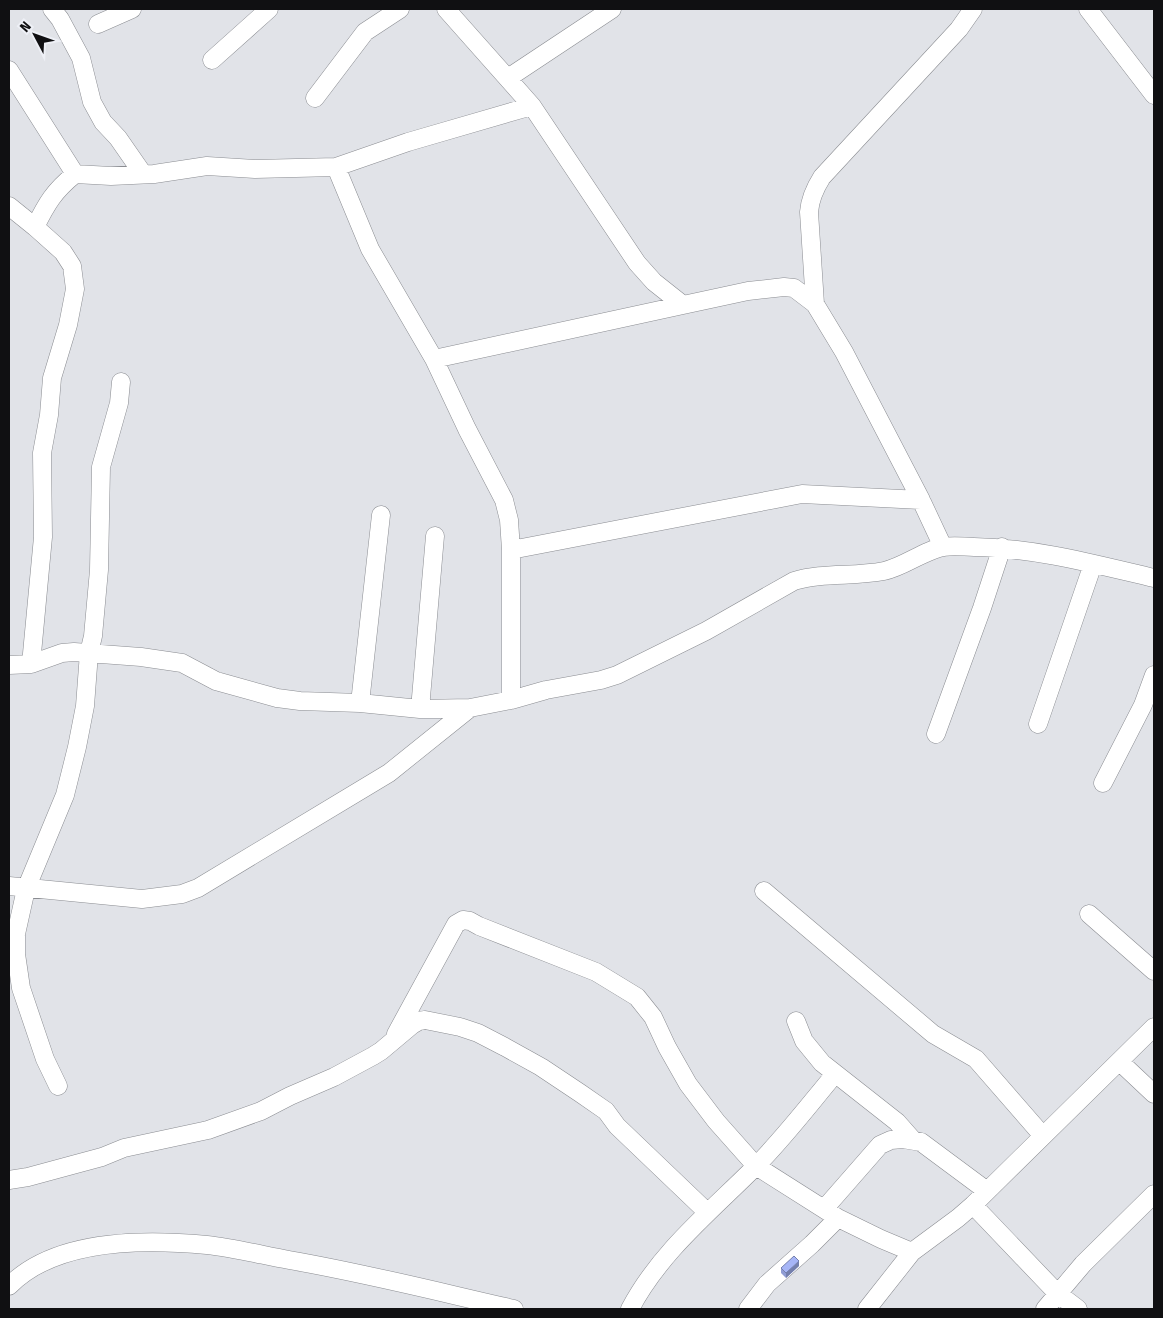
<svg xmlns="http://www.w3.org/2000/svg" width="1163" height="1318" font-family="'Fira Sans Condensed',sans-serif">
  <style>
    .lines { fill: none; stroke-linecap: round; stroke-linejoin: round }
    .minor-casing { stroke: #8a8c91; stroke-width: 19 }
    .minor { stroke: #fff; stroke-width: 18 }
    .wall { fill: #8f9cd4 }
    .shaded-wall { fill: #747fac }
    .building { fill: #a6b5f6; stroke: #747fac }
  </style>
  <rect width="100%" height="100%" fill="#e1e3e8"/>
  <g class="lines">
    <!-- minor casing -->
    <g class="minor-casing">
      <path id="minor" d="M52,9l8,10 21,39 11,44 11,20 15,16 25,36
        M446,9l86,97 105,157 17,19 29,23 65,-14 36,-4 10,1 21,16 29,48 77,148 22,47
        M1088,9l66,86
        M98,24l34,-15
        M212,60l57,-51
        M9,70l66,104
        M508,78l104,-69
        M315,98l50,-66 35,-23
        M336,167l34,82 64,110 33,70 37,71 5,20 2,30v150
        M9,206l26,21
        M815,304l-6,-92c1,-13 6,-24 13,-35l137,-148 14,-20
        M434,359l249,-54
        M511,550l291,-56 119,6
        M31,664l12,-127 -1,-84 7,-38 3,-37 16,-53 7,-36 -3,-23 -9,-14 -28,-25c12,-24 19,-36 40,-53l36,2 43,-2 53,-8 48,3 81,-2 72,-25 124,-36
        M9,665l22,-1 31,-11 12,-1 67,5 41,6 34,18 61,17 23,3 60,2 60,6 50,-1 41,-8 35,-10 55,-10 16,-5 89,-44 88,-50c29,-9 60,-4 90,-10 20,-4 42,-22 60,-24 10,-2 21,0 30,0 62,1 120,17 180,31
        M360,703l21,-188
        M420,709l15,-173
        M1038,724l55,-160
        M936,734l46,-126 20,-61
        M1103,783l40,-78 11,-30
        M9,886l133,13 40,-5 16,-6 191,-115 81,-65
        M764,891l169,143 43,25 67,77
        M1089,914l65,57
        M796,1021l8,20 18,22 75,59 15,17
        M396,1034l60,-110 7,-4 7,1 9,5 117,46 41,25 16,20 14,30 21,37 28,37 40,45 82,52 43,21 31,13
        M1120,1062l34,32
        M58,1086l-13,-27 -24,-71 -5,-34v-20l10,-45 39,-94 12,-48 8,-41 4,-53 4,-17 6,-66 2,-103 18,-64 2,-21
        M9,1180l19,-3 48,-13 26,-7 22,-9 84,-18 53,-19 29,-15 44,-19 39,-21 8,-5 31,-26 7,-4 6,-1 35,7 18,6 27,14 36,20 39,26 26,18 11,15 90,86
        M973,1205l84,88 21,16
        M824,1209l56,-64 11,-5 12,-1 18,3 66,49
        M9,1286c47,-48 136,-47 198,-41 27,3 55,10 82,15 76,13 150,32 225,49
        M630,1309c30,-57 80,-97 125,-142 29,-29 54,-62 80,-93
        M748,1309l19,-25 45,-40 26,-26
        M867,1309l45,-57 46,-34 15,-13 181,-178
        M1045,1309l38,-45 71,-70"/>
    </g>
    <!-- minor -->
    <use href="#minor" class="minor"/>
  </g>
  <!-- wall -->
  <path class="wall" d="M799,1266l-13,12 -5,-5v-5z"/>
  <!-- shaded-wall -->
  <path class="shaded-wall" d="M799,1261v5l-13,12v-5z"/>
  <!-- building -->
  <path class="building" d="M794,1256l5,5 -13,12 -5,-5z"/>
  <!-- border -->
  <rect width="1163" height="1318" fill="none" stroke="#101012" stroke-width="20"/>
  <!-- north arrow -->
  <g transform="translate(35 35) rotate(311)" stroke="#eef0f6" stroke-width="4" paint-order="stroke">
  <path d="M0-4L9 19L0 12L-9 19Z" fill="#101012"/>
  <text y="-8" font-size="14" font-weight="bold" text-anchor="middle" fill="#101012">N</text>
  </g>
</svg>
